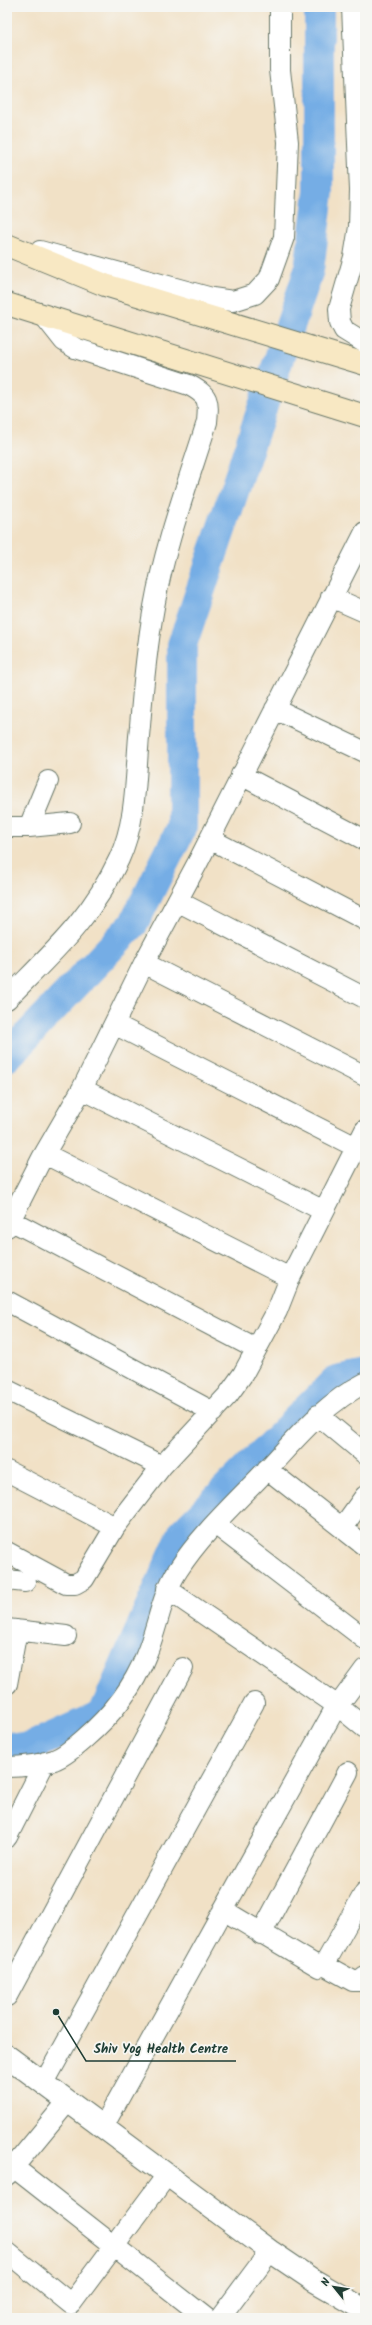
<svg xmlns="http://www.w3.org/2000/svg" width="372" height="2325" font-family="Kalam,sans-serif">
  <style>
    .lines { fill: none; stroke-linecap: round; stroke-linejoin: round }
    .river { stroke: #75ade5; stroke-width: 30 }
    .minor-casing { stroke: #687667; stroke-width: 22 }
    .tertiary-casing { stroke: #687667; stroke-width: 24 }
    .secondary-casing { stroke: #687667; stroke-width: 24 }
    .minor { stroke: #fff; stroke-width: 20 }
    .tertiary { stroke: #fff; stroke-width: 22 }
    .secondary { stroke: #f8e8c3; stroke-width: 22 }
    .leader { fill: none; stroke: #1f3d34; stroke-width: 1.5 }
    .callout-dot { fill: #1f3d34; stroke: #f6f6f2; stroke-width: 1.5 }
    .callout-label { font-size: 13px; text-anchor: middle; font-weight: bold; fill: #1f3d34; stroke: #f6f6f2; stroke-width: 3.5; stroke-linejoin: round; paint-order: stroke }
  </style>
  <rect width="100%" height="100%" fill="#f6f6f2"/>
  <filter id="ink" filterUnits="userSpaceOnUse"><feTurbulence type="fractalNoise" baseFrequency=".025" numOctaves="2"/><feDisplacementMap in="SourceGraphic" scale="8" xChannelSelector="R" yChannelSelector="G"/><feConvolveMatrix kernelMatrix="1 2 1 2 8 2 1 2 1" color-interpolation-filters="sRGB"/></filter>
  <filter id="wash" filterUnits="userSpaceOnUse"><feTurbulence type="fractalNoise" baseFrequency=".012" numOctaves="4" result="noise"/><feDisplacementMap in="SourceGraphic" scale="16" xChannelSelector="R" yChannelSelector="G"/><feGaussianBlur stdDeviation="0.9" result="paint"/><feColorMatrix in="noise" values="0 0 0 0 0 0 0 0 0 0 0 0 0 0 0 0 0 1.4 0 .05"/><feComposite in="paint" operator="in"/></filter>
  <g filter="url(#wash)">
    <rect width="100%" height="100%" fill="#f1e1c6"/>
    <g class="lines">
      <!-- river -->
      <path class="river" d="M7,1057l127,-134 48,-96v-182l127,-375 10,-78v-185
        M7,1746l18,3 78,-35 80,-182 153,-152 29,-6"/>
    </g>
  </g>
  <g filter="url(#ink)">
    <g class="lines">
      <!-- minor casing -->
      <g class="minor-casing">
        <path id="minor" d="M352,7l8,183 -1,37 -5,30 -15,52 1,13 4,8 21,13
          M40,251l172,47 21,3 22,-7 14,-15 15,-42 4,-95 -8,-72v-63
          M331,597l34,15
          M275,709l90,43
          M241,775l124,65
          M7,827h22l41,-4
          M29,827l19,-46
          M210,839l155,81
          M177,901l188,97
          M144,963l221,113
          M7,999c45,-46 84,-80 112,-140 19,-41 16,-88 21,-133 3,-39 7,-80 14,-119 11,-63 34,-124 53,-185 2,-22 2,-26 -18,-37l-114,-37 -11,-7 -19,-24
          M114,1024l242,123
          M82,1089l242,122
          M45,1154l245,124
          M10,1220l246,129
          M7,1227l35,-69 40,-69 62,-126 54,-101 167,-330
          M7,1301l206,111
          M7,1390l155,76
          M318,1415l47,39
          M267,1469l98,77
          M7,1471l108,56
          M215,1524l150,115
          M342,1528l23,-32
          M7,1552l59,32h9l9,-5 31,-52 47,-61 66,-71 15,-21 34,-63 13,-33 75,-148
          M7,1580l18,2
          M167,1589l171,117 27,22
          M7,1629l59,7
          M7,1684l10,-54
          M7,1767c17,0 32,-2 47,-7 11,-4 22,-14 30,-21 28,-24 49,-50 62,-84 12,-28 15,-59 32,-85 22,-34 52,-62 80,-91 33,-34 63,-74 107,-96
          M7,1837l38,-75
          M223,1910l96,57 8,-7 38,-68
          M261,1934l87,-162
          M324,1965l29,16h7l5,-4
          M7,1996l176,-328
          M44,2083l210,-380
          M103,2127l214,-386 15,-27 33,-45
          M7,2162l199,156
          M7,2175l61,-74
          M7,2252l64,52 96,-129
          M220,2318l50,-67"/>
      </g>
      <!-- tertiary casing -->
      <g class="tertiary-casing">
        <path id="tertiary" d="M7,2056l263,195 43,29 52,30"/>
      </g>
      <!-- secondary casing -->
      <g class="secondary-casing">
        <path id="secondary" d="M7,245l98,40 260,79
          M7,304l358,112"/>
      </g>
      <!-- minor -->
      <use href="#minor" class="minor"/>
      <!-- tertiary -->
      <use href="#tertiary" class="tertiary"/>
      <!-- secondary -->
      <use href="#secondary" class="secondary"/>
    </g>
  </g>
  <!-- callouts -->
  <path class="leader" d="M56 2012L86 2061H236"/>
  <circle class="callout-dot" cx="56" cy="2012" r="4"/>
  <g class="callout-label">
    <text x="161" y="2053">Shiv Yog Health Centre</text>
  </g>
  <!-- margin -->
  <rect width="372" height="2325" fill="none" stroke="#f6f6f2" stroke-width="24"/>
  <!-- north arrow -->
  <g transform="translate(334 2287) rotate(300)" stroke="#f6f6f2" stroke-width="3" paint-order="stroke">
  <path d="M0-3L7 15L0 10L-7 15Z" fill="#1f3d34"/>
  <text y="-6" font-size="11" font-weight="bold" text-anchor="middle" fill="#1f3d34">N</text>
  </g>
</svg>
